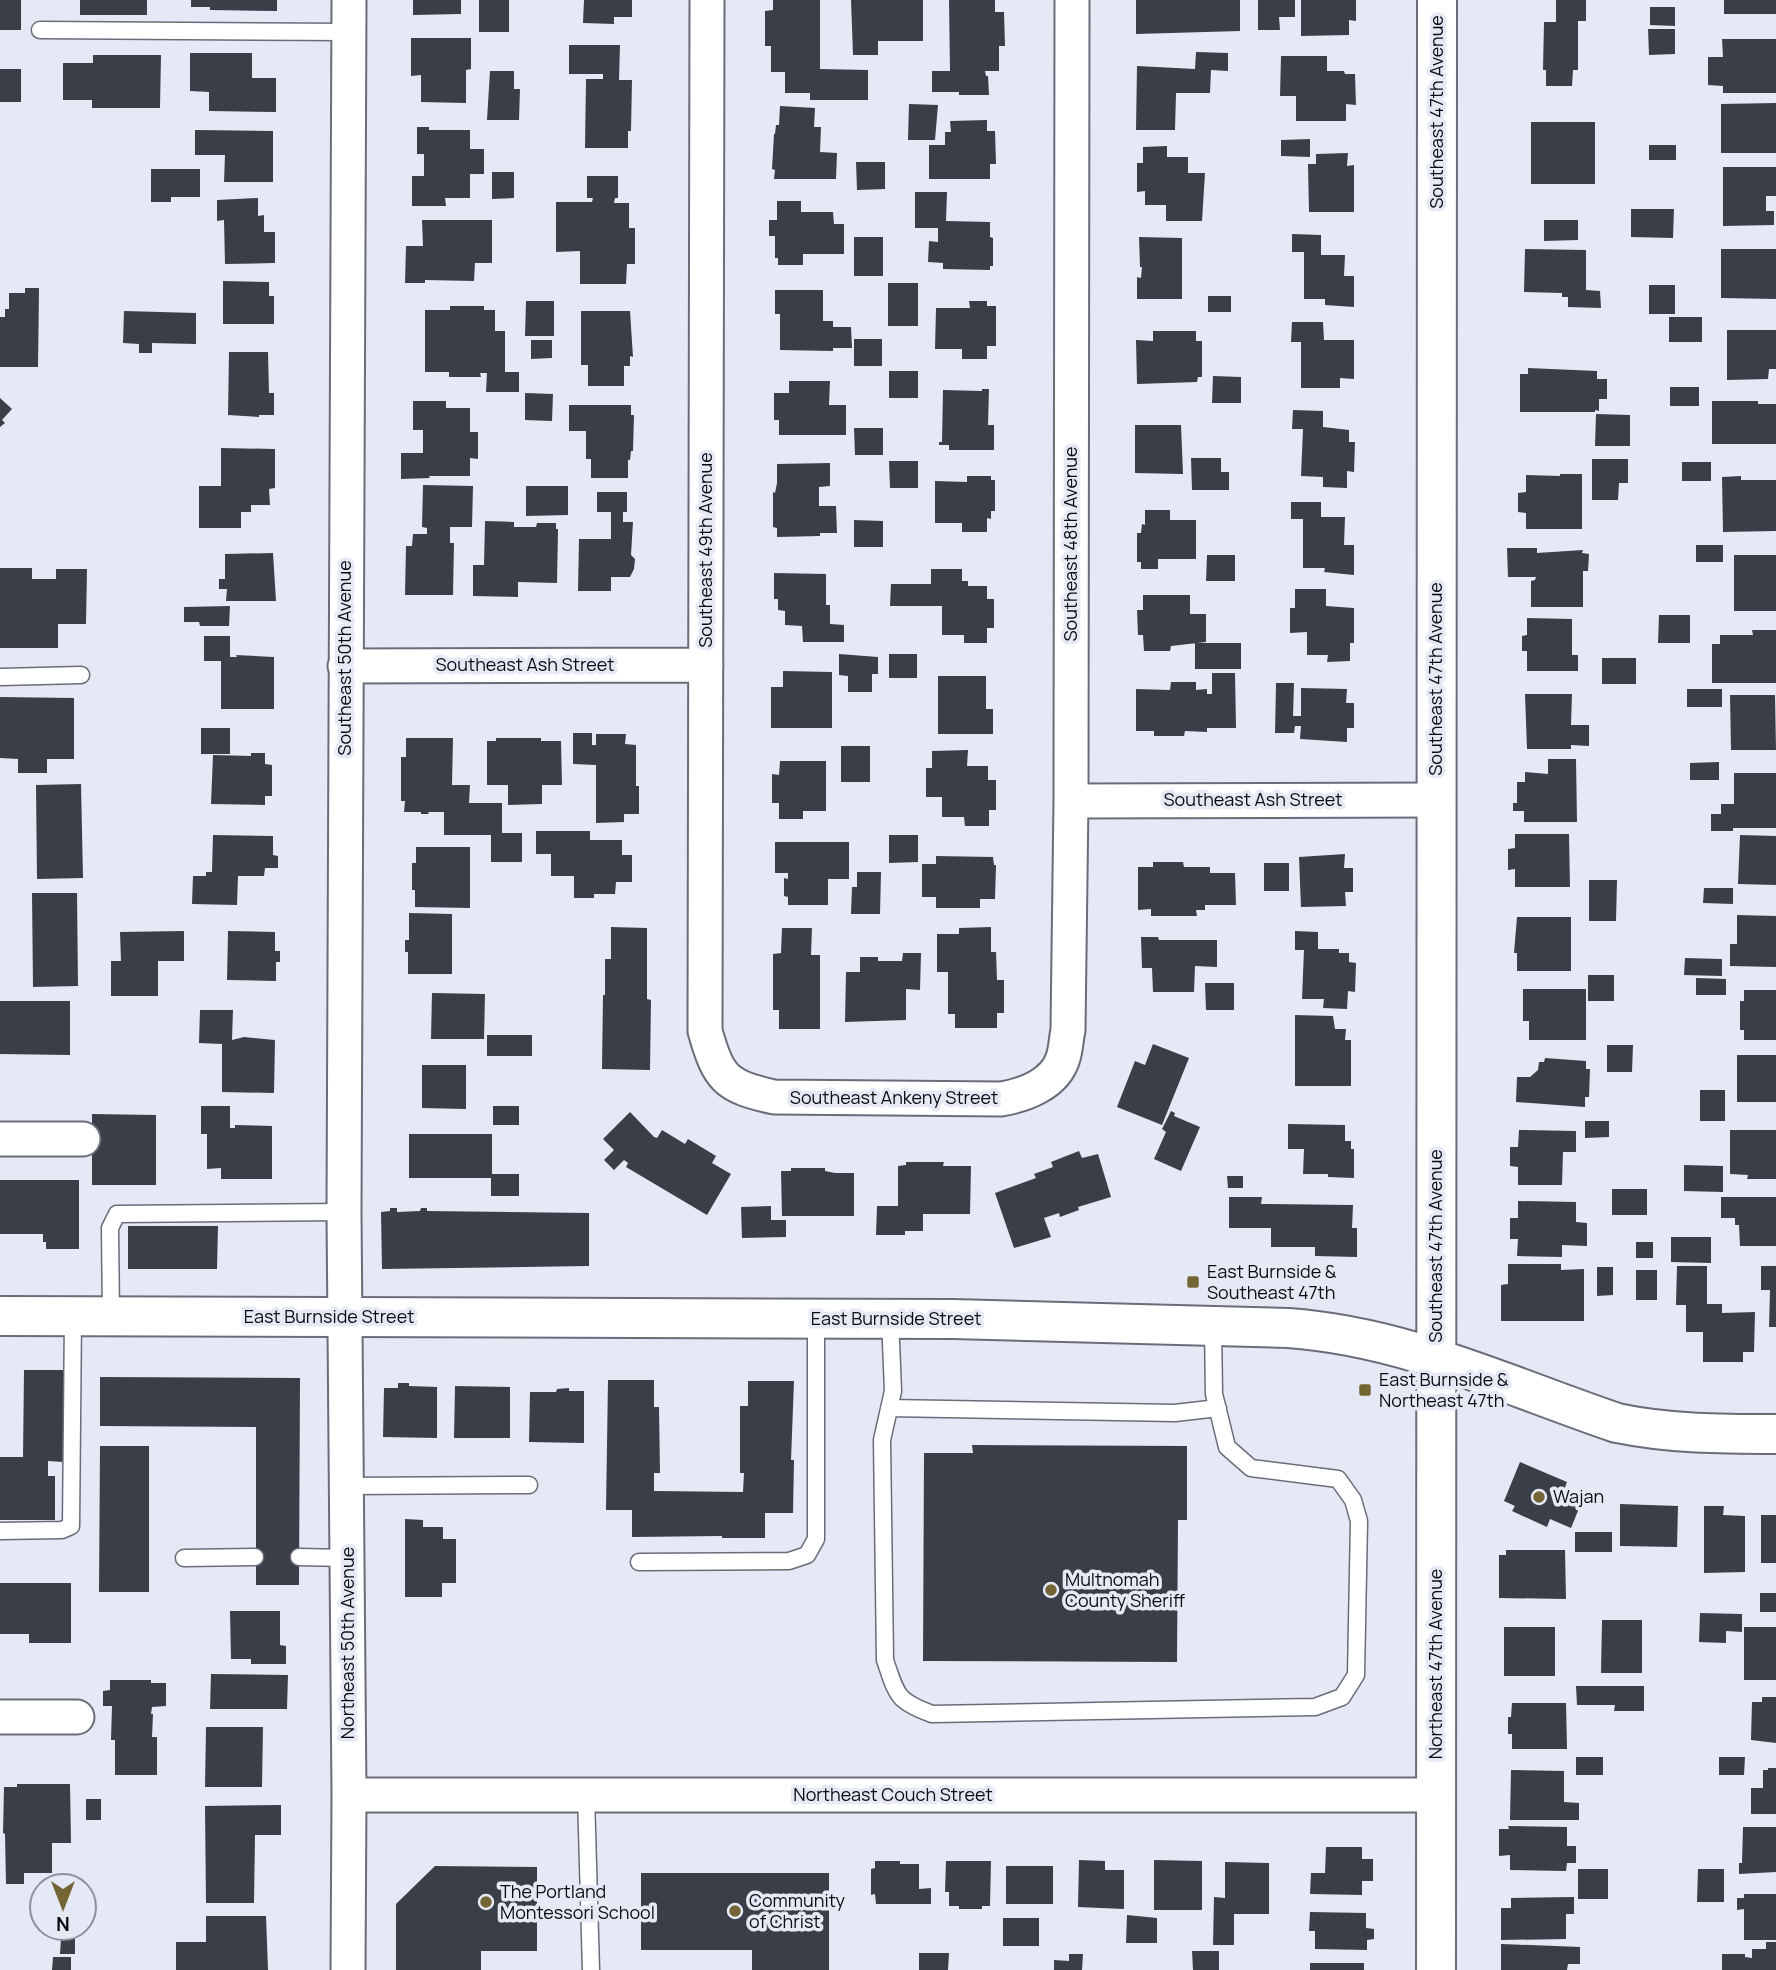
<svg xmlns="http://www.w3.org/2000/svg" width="1776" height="1970" font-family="Manrope,sans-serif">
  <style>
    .building { fill: #3a3e48 }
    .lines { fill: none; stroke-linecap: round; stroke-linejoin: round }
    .lane-casing { stroke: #696d79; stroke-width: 19 }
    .street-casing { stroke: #696d79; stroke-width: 37 }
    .secondary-casing { stroke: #696d79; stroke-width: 42 }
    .lane { stroke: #fff; stroke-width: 16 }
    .street { stroke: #fff; stroke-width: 33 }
    .secondary { stroke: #fff; stroke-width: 38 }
    .poi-dot { fill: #746634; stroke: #e5e9f6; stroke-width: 2.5 }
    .labels { text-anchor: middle; stroke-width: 7; stroke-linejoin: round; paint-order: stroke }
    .street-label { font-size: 18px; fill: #0a0b0f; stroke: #e5e9f6 }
    .poi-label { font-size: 18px; fill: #0a0b0f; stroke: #e5e9f6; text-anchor: start }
  </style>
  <rect width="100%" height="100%" fill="#e5e9f6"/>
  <!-- building -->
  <path class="building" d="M0,0h21v30h-21z
    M80,0h67v15h-67z
    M191,0h86v11l-67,-1v-3h-19z
    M413,0h48v14l-48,1z
    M479,0h30v32h-30z
    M584,0h48v17h-18v7l-31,-1z
    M773,0h47v69l48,1v30h-58v-7h-25v-21h-14v-26h-6v-35l8,-1z
    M851,0h72v41h-45v14h-25z
    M949,0h46v12h9l1,34h-6v25h-14l1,5h2l1,19h-30v-3h-27v-21h18z
    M1136,0h104v31l-104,3z
    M1258,0h37v17h-16l1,13h-22z
    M1301,0h55v21l-7,-1v15l-48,1z
    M1556,0h30v21h-8v49h-5l-1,16h-26v-16h-3l1,-48h12z
    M1724,0h52v14h-52z
    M1650,7h25v19l-25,-1z
    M1648,29h27v25l-26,1z
    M411,38h60v31l-5,1v33l-45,-1v-27l-10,1z
    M1722,39h54v54h-53v-7l-15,-1v-28h15z
    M569,45h51l-1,35h13l-1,51h-3v17h-43l1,-69h17v-5h-34z
    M1196,52l32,1v18l-17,-1 -1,23h-34l-1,37h-39l1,-64 58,3z
    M190,53h62v25h24v34l-67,-1v-19l-19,-1z
    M93,55h68l-1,53h-68v-8h-29v-37h30z
    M1281,56h46v15h17l1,3h10l1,31 -10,-1v17h-50v-25h-16z
    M0,69h21v33h-21z
    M490,71h24v18h6l-1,31h-32z
    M1776,103v50h-55v-49z
    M909,104l29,1 -3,35h-27z
    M780,106l35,2 -1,19h7l-1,25 17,1 -1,26h-62l1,-9 -3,-1 2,-35h1l1,-9h3z
    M987,120v11h8l1,33h-6v15h-61v-34h16v-13h6l-1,-11z
    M1531,122h64v62h-64z
    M417,127h12v3h41v19h14v25h-14v24h-25l1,8h-34v-30h12v-22h-7z
    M195,130l78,1v51h-49l1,-27h-30z
    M1310,139v18l-29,-1v-16z
    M1649,145h27v15h-27z
    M1167,146v11h21v16h17l-3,48h-36v-16h-21v-14l-8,1v-29h6v-16z
    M1348,153l-1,13 7,-1v47h-45l-1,-48h8v-10z
    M856,162h29v27l-28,1z
    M1723,167h53v29h-10v15h8v14l-51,1z
    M151,169h49v28h-29v5h-20z
    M492,172h22v26l-22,1z
    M587,176h31v22h-3l-1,5h15v25h6v36h-8l-1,20h-46v-33l-24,1v-50h36l1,-4h-6z
    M915,192h32l-1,29 44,1v15l3,1v28h-3v4l-47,-1v-6l-15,-1 1,-21 9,1v-14h-23z
    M258,198v18l6,-1v17h11v31l-50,1 -1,-44 -7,1v-21z
    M777,201h24v11h32l1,12h10v30h-41v11h-25v-7h-3v-22h-6v-16h8z
    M1631,209h43l-1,29 -42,-1z
    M422,220h70v43h-17l-1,18 -49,-1v3h-20l1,-37h17z
    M1544,220h34v20l-34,1z
    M1292,234l29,1v20h24l-1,21h10v31l-29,-2v-6h-21v-47h-12z
    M854,237h29v39h-29z
    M1139,237l43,1v61h-45v-22l4,1 1,-11h-2z
    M1525,249l61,1v40l14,1 1,17 -33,-1v-10h-6v-4l-38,-1z
    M1721,249h55v50l-55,-1z
    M223,281l46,1v14h5v28h-51z
    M888,283h30v43h-30z
    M1649,285h26v29h-26z
    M25,288h14l-1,79h-38v-50h5v-8h4v-16h16z
    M775,290h48v31h10v6h18l1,21h-19v3l-53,-1v-36h-5z
    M1208,296h23v16h-23z
    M526,301h28v35h-29z
    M969,301h18v5h9v40h-9v13h-25v-10h-27l1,-41h34z
    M450,306h34v4h11v21h10v41h14v20h-33l1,-19h-7l1,4h-32v-5h-24v-62h25z
    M124,311l72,2v31l-44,-1v10h-13v-9l-16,-1z
    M581,311h49l3,46 -3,-1v10h-6v20h-36v-21h-7z
    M1669,317h33v25h-33z
    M1292,322h31l1,18h30v39l-14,-1v10h-39v-46h-10z
    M1727,330h49v39h-7l-1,10 -41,1z
    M1153,331h43v10h6v36h-4l-1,5 -60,2 -1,-44 17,1z
    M854,339h28v27h-28z
    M531,340h21v18l-21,1z
    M229,352h39l1,41h5v22h-15v2l-31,-2z
    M1528,368l69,3v8h10v20h-8v12l-4,-1v2h-75v-38h8z
    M889,371h29v27h-29z
    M1213,376l28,1v26h-29z
    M789,381h41l-1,24h17v30h-67v-15h-5v-27h15z
    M1670,387h29v19h-29z
    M982,389h7l-1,36h6v25h-45v-5h-10v-3h3l1,-52 39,1z
    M525,393l28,1 -1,27 -27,-1z
    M0,398l12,11 -10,11 3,3 -5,4z
    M413,401h33v7h24v24h8v27l-8,-1v18h-41l1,2 -29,1v-26h22v-23h-10z
    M1712,401h46v3h18v40h-64z
    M569,405h62v10h3l-1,36h-2l-1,9h-2v18h-37v-19h-5v-28h-17z
    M1293,410l30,1v16l26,3v12h6l-1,30 -7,-1v17l-24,-1v-10l-22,-1 2,-47h-11z
    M1596,414l34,1v31h-35z
    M1135,425h46l2,49 -48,-1z
    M854,428h29v27h-28z
    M221,448l54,1v39l-6,1 1,16h-19v7h-10v16h-42v-42h22z
    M1191,458h30v14h8v18h-37z
    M1592,459h36v24h-9l-1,17h-26z
    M889,461h29v27h-28z
    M1682,462h29v19h-29z
    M830,463v23l-11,1v19h17l1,27h-17v3l-43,1v-9l-4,-1v-35l2,1 2,-10v-19z
    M1560,474h22v55h-56v-16l-8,-1v-19l8,-1v-17l34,1z
    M967,476h24v4h4v31h-4v8l-4,-1v14h-25v-9h-27v-42l32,1z
    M1741,476v4h35v51l-53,1 -1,-55z
    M423,485l50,1 -1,41h-22v16h4l-1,52h-48l1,-49h6l1,-12h14v-6l-5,-1z
    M526,486h42v29l-42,1z
    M597,492h30v20h-4v10h10l-2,33 4,4 -1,10 -4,8h-19v14h-33l1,-52h32v-27h-14z
    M1291,502h30v15h24l-1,28h10v30l-30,-3 1,-4h-22v-49h-12z
    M1145,510h25v10h26v39h-38v10h-17v-7h-4v-29h4l1,-9 3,1z
    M854,520l29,1v26h-29z
    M485,521l29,1v5h22l1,-4h19v6h2l-1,54 -39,-1v15l-45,-1v-31h11z
    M1696,545h27v17h-27z
    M1507,548h30v5l46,-3 -1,3 7,1 -1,17h-5v36h-52v-26l4,-1 1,-3h-28z
    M273,553l3,48h-50l1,-12h-8v-10h6v-25z
    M1207,555h28v26h-29z
    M1734,555h42v56h-42z
    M0,568h32v11h24v-10h31l-1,55h-28v24h-58z
    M931,569h31v12h6v5h19v13h7v29h-7v15h-23v-8h-22v-29h-52l1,-22h40z
    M774,573l52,1v31h4v19l14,1v17h-41l-1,-16 -17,-1v-14l-7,-1v-11h-4z
    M1295,589h31v17l28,2v35h-4v18l-23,1 1,-7h-21v-23l-17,1v-25h5z
    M1143,595h47v19h16v28l-35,4 -1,5h-26l-1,-16h-5l-1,-25h6z
    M230,606l-1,20h-29l-1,-4h-15v-15z
    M1659,615h31v28h-32z
    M1527,618l45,1v36h6v16h-51v-20h-5v-15l5,-1z
    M1752,630h24v53h-64v-39h8v-9h33z
    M204,636h26v21h7l-1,-2 38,2v52h-53v-48h-17z
    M1195,643h46v26h-46z
    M839,654l39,3v17h-6v18h-24v-16l-9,-1z
    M889,654h28v24h-28z
    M1602,658h34v26h-34z
    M783,671l49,1v56h-61v-41h12z
    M1212,673h23l1,55h-29v4l-22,-1 -1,5h-30v-5h-18v-42l34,1 1,-8h25v8l11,-1v5h5z
    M938,676h48v33h7v25h-55z
    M1276,683h18l-1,33h8v-28l46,1 -1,14h8v25h-7v14l-47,-3 1,-13h-6l-1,7h-19z
    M1687,689h35v18h-35z
    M1525,694h47l-1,31h18v21l-18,-1v4h-44z
    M1730,695h45l1,55h-45z
    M0,697l74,1v61h-27v14h-29v-14l-18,-1z
    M201,728h29v26h-29z
    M573,733h19v12h4v-11h30l-1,10 11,1v41h3v28h-15v8l-28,1v-58l-23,-1z
    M406,738h47l-1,47h18l-1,18h33v30h20v29h-31v-27h-47v-23h-16l1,2h-8v-2h-17l1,-11h-4v-44h5z
    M496,738h45v3h20l1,44h-20v19l-34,1v-20h-21v-44h9z
    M841,746h29v36h-29z
    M968,750l-1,16h21v14h8v30h-7v16h-24l-1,-9h-22v-20h-16v-29h6v-17z
    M251,753h14v11l7,1v31h-7v9l-54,-1 2,-49 38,1z
    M1548,759h28l1,63h-53v-11h-11v-8h4v-21h8v-10l23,2z
    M780,761h46v50h-23v8h-24v-16h-7v-29l7,1z
    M1719,762v18h-29v-17z
    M1734,773h42v55h-43v3h-22v-17h10v-10h13z
    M81,784l2,94 -46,1 -1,-94z
    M536,831h54v9h32v15h10v27h-16l-1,12h-21v4h-20v-22h-23v-22h-15z
    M1515,834h54l1,53h-55v-18l-7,1v-21l7,-1z
    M213,835l60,1v19l5,1v12h-13l-1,8h-26l-1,29 -45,-1 1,-28h13v-4h6z
    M889,835h29v27l-29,1z
    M1740,835l36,1v49l-38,-1z
    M775,842h74v37h-21v26h-40v-8l-4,-1v-18l4,1v-6h-13z
    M416,847h54v61l-55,-1v-17h-3v-27h4z
    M1345,854l-1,14h9v24h-8l1,14 -45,1 -2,-50z
    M936,856l57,1 1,8h2l-1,34h-15v9h-44v-11h-14v-33h14z
    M1153,862h30l1,5h26v6h25l1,32h-31v5h-9l1,6h-46v-7l-13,1v-43h15z
    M1264,863h25v28h-25z
    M857,872h24l-1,42h-29l1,-27h5z
    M1589,880h28l-1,41h-27z
    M1704,888h29v16l-30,-1z
    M32,893h45l1,93 -45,1z
    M409,913l43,1v60h-44v-22h-3v-12h4z
    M1737,915l39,1v51l-46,-1v-22h7z
    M1517,917h54v54h-54v-18h-3z
    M611,927l36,1v71l4,1 -1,70 -48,-1 1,-74h2v-36h6z
    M991,927v25h5l1,28h7v33h-7v15h-42v-14h-7v-42h-11v-38h22v-6z
    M782,928h30l-1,27h9v74h-41v-19h-6v-56l8,-1z
    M184,931v30h-26v35h-47v-35h10l-1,-29z
    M228,931l47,1v19h5v11h-4v19l-49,-1z
    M1295,931l23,1v17h21v4h10v9l7,1 -1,29 -7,-1 -1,18 -24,-1 1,-9h-22l2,-49h-9z
    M1141,937h17l1,3h58v27l-22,-1 -1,26h-41l-1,-24h-10z
    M903,953h18l-1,37 -14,-1v31l-61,2 1,-50h14v-15h18v4h24z
    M1685,958l37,1v17l-38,-1z
    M1588,975h26v26h-26z
    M1696,978l30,1v16h-30z
    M1205,983h29v27h-28z
    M1523,989h63v51h-57v-19h-6z
    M1744,990h32v50h-32v-10h-4v-29h4z
    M432,993l53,1 -1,45h-53z
    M0,1001h70v54l-70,-1z
    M200,1010h33l-1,30 12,-3 31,3 -1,53 -52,-1v-48l-23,-1z
    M1295,1015l38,1 2,13h11l-1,11h6v46h-56z
    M487,1035h45v21h-45z
    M1153,1044l36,14 -27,67 -45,-18 18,-46 10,4z
    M1607,1045h26l-1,27h-25z
    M1737,1055h39v47h-39z
    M1545,1058l41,3v8h4l-1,28h-4v10l-69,-5 1,-25h13l8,-7 1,-8h5z
    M422,1065h44v44l-44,-1z
    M1700,1090h25v31h-25z
    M201,1106h29v22h5v-3l37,1v53h-51v-11l-14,1v-35h-6z
    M493,1106h26v19h-26z
    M1171,1111l4,2 -1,3 26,11 -19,44 -27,-12 12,-27 -4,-3z
    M630,1112l24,25 3,1 5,-8 23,14 3,-5 28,17 -4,7 19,11 -24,41 -81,-48 2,-4 -4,-3 -10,10 -10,-10 10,-10 -11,-11z
    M92,1114l64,1v70h-64z
    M1585,1121h24v16l-24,1z
    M1288,1124l57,1v16h6v8h3v29l-26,-1v-3h-25l1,-25h-16z
    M1519,1130l57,1v21h-13l-1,33h-44v-18l-8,-1v-19h8z
    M1730,1130h46v49h-29l1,-4 -18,-1z
    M409,1134h83v40h27v22h-28v-18h-82z
    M1079,1151l3,7 16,-4 13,43 -33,10 1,3 -19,7 -1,-4 -15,5 7,19 -37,11 -19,-55 41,-15 -2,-4 19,-7 -2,-5z
    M906,1162h38l-1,4h28l-1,48h-47v17h-18v4h-29l1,-29h21v-40l8,-1z
    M1684,1165l39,1v26l-39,-1z
    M791,1168h34v3l10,2h19v43h-72l-1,-45h10z
    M1227,1176h16v12h-15z
    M0,1180h79v69h-33v-7h-3v-8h-43z
    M1612,1189h35v26h-35z
    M1229,1197h33l-1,7 92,1 -1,23h5v29l-42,-1v-9h-44v-19h-42z
    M1721,1197h55v49h-36l-1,-21h-4v-7h-14z
    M1518,1201l58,1v20l11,1v23l-25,-1v12l-45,-1 1,-17h-8v-21h8z
    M771,1206v14h15v17l-44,1 -1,-31z
    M390,1208h7v4l23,-1 1,-3h6v3l162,2v53l-207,3 -1,-57 9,-1z
    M128,1226h90l-1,43h-89z
    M1671,1237h40v26l-40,-1z
    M1636,1242h17v16h-17z
    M1508,1264h53v6l23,-1v52h-83v-36l7,-1z
    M1677,1266h30v38h15v9l33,-1 -1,40h-11v10h-40v-30h-17v-27h-10z
    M1761,1266h15v61h-7l1,-37h-9z
    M1597,1267h16v28l-16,1z
    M1636,1270h21v30h-21z
    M24,1370h39v92l-15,-1v15h7v44h-55v-63h23z
    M100,1377l200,1 -1,207h-43v-158l-156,-1z
    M608,1380h46v27h5l1,66h-6v18l89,1 1,-19h-4v-67h8v-25h46l-3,79h3l-1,53h-28v25h-43v-2l-90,1v-27h-26z
    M398,1383h11v3l28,1v51l-54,-1 1,-49h14z
    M455,1386l55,1v51h-56z
    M569,1388v3h15v52l-55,-1 1,-50h26l1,-3z
    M972,1445l215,1v74h-9l-1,142 -254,-1 1,-208h49z
    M100,1446h49v146h-50z
    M1520,1462l47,20 -4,11 19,8 -11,27 -21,-9 -3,8 -35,-16 3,-5 -11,-5z
    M1620,1504l58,2 -1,41 -57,-1z
    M1704,1506h20l-1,9 22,1v56l-41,1z
    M1761,1515h15v48h-15z
    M405,1519l18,1v7h20v12h13v44h-14v14h-37z
    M1575,1532h37v20h-37z
    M1506,1550h59l1,49 -67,-1v-43h7z
    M0,1583h71v60h-42v-9h-29z
    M1760,1593h16v19h-16z
    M230,1611h50v34l6,1v18h-35v-5h-20z
    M1700,1613l42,1v18l-16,-1v12l-27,-1z
    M1602,1620h40v53h-41z
    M1504,1627h51v49h-51z
    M1744,1627h32v53h-32z
    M211,1674l77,1 -1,34h-77z
    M110,1680h41v3h15v23l-14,1 -1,7h2l-1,23h5v38h-42v-35h-4l1,-34h-9v-15l7,-1z
    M1576,1686h68v25h-30l1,-6h-38z
    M1762,1697h14v46l-25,-3 1,-38h10z
    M1512,1703h54l1,46h-55v-15h-4v-17h3z
    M206,1727h57l-1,60h-57z
    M1576,1757h27v18h-27z
    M1719,1757h26l-1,18h-25z
    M1768,1768h8v46h-25v-26h12v-18h5z
    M1511,1770l53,1v31l15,1v17h-69z
    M17,1784h53l1,59h-19v30h-28v11h-18l-1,-50 -2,-1 1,-46h13z
    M86,1799h15v21h-15z
    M281,1805v30h-26l-1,68h-48l-1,-97z
    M1508,1826l59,1v19h9v17h-9l-1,8 -56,-1v-15l-11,1v-27h10z
    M1743,1827h33v45l-37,2v-11h3z
    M1326,1847h36v12h11v22h-11v14l-52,-1 1,-21h14z
    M1079,1860l26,1v9h19v39l-46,-2z
    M1154,1860l48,1v49h-48z
    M875,1861h25v3h19v25l12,-1v16h-55l-1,-10 -4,1v-26l4,-1z
    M946,1861h45l-1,45h-8v3h-23v-3h-10v-14h-4z
    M1225,1862l44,1v51h-35v31h-21l1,-48 11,1z
    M435,1866l102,1v84h-56v19h-85v-66z
    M1006,1866h47v38h-47z
    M1578,1869h30v30h-30z
    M1698,1869h26v33h-27z
    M641,1873h188v97h-77v-20h-111z
    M1744,1894h32v46h-32v-31l-7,1v-12h7z
    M1574,1897v17h-8v25l-65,1v-32h10v-10z
    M1310,1912l56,1v15l8,1v10l-7,1v10l-52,-1v-18h-6z
    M1127,1915l30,3v25h-31z
    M206,1916h60l2,54h-92v-28h30z
    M1003,1918h36v28h-36z
    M61,1939h14v15h-15z
    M1766,1942h10v28h-54v-16h23v3l7,1v-9h14z
    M1501,1944l79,3v17h-12l-1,6h-66z
    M1192,1951h27v19h-26z
    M919,1953h30l-1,17h-29z
    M1069,1954h14l-1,16h-28v-10l15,1z
    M53,1957h18v13h-19z
    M1310,1963h54v7h-54z"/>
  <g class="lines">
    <!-- lane casing -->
    <g class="lane-casing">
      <path id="lane" d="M40,30l309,2
        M0,677l81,-2
        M111,1316l-1,-88 7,-14 227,-2
        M890,1318l3,73 -11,49 3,220c12,35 11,41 47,54l383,-7 27,-10 14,-22 3,-154 -6,-21 -15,-21 -87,-11 -24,-21 -13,-53 -1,-68
        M889,1408l286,5 43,-5
        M347,1486l182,-1
        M0,1531l62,-1 9,-4 2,-210
        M299,1557l48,1
        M184,1558l71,-1
        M639,1562l150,-1 18,-6 9,-16v-221
        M586,1795l5,175"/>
    </g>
    <!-- street casing -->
    <g class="street-casing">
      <path id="street" d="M707,0l-2,1031c14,49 21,55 69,66l227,2c24,-4 54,-15 62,-41 3,-9 3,-19 5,-28l3,-229 1,-801
        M345,666l361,-1
        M1071,801l365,-1
        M0,1139h83
        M0,1717h77
        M349,1795h1088
        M348,1970l1,-175 -5,-583 5,-1212"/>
    </g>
    <!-- secondary casing -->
    <g class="secondary-casing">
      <path id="secondary" d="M0,1316l953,3 335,9c116,8 220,58 329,95 53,11 105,11 159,11
        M1436,1970l1,-1970"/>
    </g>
    <!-- lane -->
    <use href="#lane" class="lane"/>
    <!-- street -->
    <use href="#street" class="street"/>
    <!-- secondary -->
    <use href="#secondary" class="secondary"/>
  </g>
  <!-- markers -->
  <g class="poi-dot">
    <rect x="1186" y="1275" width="14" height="14" rx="3.5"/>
    <rect x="1358" y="1383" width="14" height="14" rx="3.5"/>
    <circle cx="1539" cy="1497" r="7"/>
    <circle cx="1051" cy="1590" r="7"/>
    <circle cx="486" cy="1902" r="7"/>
    <circle cx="735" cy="1911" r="7"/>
  </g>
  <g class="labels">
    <!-- street labels -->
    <g class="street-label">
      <text transform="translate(1437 112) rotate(-90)" y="6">Southeast 47th Avenue</text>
      <text transform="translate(1071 544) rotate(-90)" y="6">Southeast 48th Avenue</text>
      <text transform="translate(706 550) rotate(-90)" y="6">Southeast 49th Avenue</text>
      <text transform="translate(345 658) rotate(-90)" y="6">Southeast 50th Avenue</text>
      <text x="525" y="671">Southeast Ash Street</text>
      <text transform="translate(1436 679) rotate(-90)" y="6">Southeast 47th Avenue</text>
      <text x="1253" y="806">Southeast Ash Street</text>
      <text x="894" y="1104">Southeast Ankeny Street</text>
      <text transform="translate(1436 1246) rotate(-90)" y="6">Southeast 47th Avenue</text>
      <text x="329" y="1323">East Burnside Street</text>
      <text x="896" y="1325">East Burnside Street</text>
      <text transform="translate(348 1643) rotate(-90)" y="6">Northeast 50th Avenue</text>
      <text transform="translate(1436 1664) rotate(-90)" y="6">Northeast 47th Avenue</text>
      <text x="893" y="1801">Northeast Couch Street</text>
    </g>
    <!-- poi labels -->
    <g class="poi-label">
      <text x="1207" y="1278">East Burnside &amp;<tspan x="1207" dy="21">Southeast 47th</tspan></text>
      <text x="1379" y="1386">East Burnside &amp;<tspan x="1379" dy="21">Northeast 47th</tspan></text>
      <text x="1553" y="1503">Wajan</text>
      <text x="1065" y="1586">Multnomah<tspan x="1065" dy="21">County Sheriff</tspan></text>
      <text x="500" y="1898">The Portland<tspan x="500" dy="21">Montessori School</tspan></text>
      <text x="749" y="1907">Community<tspan x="749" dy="21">of Christ</tspan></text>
    </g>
  </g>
  <!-- north arrow -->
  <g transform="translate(63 1907) rotate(180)"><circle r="33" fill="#e5e9f6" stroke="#8d909a" stroke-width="2"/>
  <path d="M0-5L12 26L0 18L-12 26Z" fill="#746634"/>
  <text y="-10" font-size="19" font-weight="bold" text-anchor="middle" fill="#0a0b0f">N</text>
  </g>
</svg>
